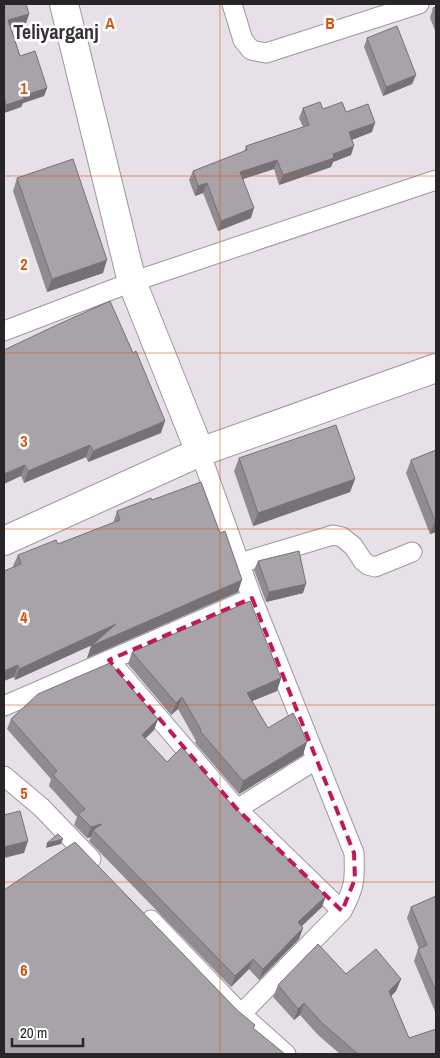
<svg xmlns="http://www.w3.org/2000/svg" width="440" height="1058" font-family="'Archivo Narrow',sans-serif">
  <style>
    .lines { fill: none; stroke-linecap: round; stroke-linejoin: round }
    .street-casing { stroke: #9c969d; stroke-width: 21 }
    .secondary-casing { stroke: #9c969d; stroke-width: 30 }
    .street { stroke: #fff; stroke-width: 19 }
    .secondary { stroke: #fff; stroke-width: 28 }
    .wall { fill: #908b91 }
    .shaded-wall { fill: #767176 }
    .building { fill: #a8a2a9; stroke: #767176 }
    .marked { fill: none; stroke: #c2185b; stroke-width: 4; stroke-dasharray: 10 6; stroke-linejoin: round }
    .grid { fill: none; stroke: #d5540f; stroke-width: 1; stroke-opacity: 0.55 }
    .labels { text-anchor: middle; stroke-width: 5; stroke-linejoin: round; paint-order: stroke }
    .district-label { font-size: 20px; font-weight: bold; fill: #373238; stroke: #fff }
    .grid-label { font-size: 16px; text-anchor: middle; font-weight: bold; fill: #d5540f; stroke: #fff; stroke-width: 5; stroke-linejoin: round; paint-order: stroke }
  </style>
  <rect width="100%" height="100%" fill="#e7e0e8"/>
  <g class="lines">
    <!-- street casing -->
    <g class="street-casing">
      <path id="street" d="M232,4l11,36 8,10 15,3 153,-49
        M4,331l128,-49 304,-102
        M200,452l52,146 102,255c1,27 1,34 -12,58l-101,103
        M240,563l93,-28 9,2 11,9 10,15 5,4 7,2 37,-15
        M109,660l128,149 105,102
        M4,706l248,-108
        M4,776l37,31 50,52
        M237,809l80,-50
        M151,920l90,94 45,40"/>
    </g>
    <!-- secondary casing -->
    <g class="secondary-casing">
      <path id="secondary" d="M64,4l68,278 68,170
        M4,541l196,-89 236,-84"/>
    </g>
    <!-- street -->
    <use href="#street" class="street"/>
    <!-- secondary -->
    <use href="#secondary" class="secondary"/>
  </g>
  <!-- wall -->
  <path class="wall" d="M4,4l25,10 -3,9 -15,4 9,29 27,32 -3,8 -21,7 -2,4 -17,6z
    M436,7v26l-6,-15 3,-10z
    M367,38l49,37 -4,9 -29,12 -19,-49z
    M303,108l43,4 26,20 -20,8 -1,15 -18,7 -2,5 -52,18 -5,-16 -31,10 8,39 -33,13 -15,-38 -8,3 -6,-16 4,-9 51,-19 2,-6 57,-19 -4,-9z
    M17,178l86,95 -56,19 -34,-101z
    M4,350l157,83 -73,29 -2,-5 -62,26 -3,-7z
    M436,450v82l-6,2 -24,-61 5,-13z
    M239,458l116,21 -5,13 -97,34 -19,-55z
    M152,500l86,92 -151,66 7,-14 -79,36 -1,-3 -1,-111 5,-11 40,-11 55,-21 4,-12z
    M258,561l45,32 -37,9 -12,-32z
    M132,652l149,26 -4,13 -25,10 16,27 35,27 -64,39 -44,-51 1,-2 -18,-32 -7,6 -43,-51z
    M11,719h147l-4,11 -9,9 22,23 66,44 89,101 -20,19 1,2 -4,11 -40,41 -10,-11 -18,18 -142,-146 2,-4 -4,1 -13,-13 3,-8 -28,-31 2,-7 -44,-50z
    M436,896v118l-22,-53 4,-12h1l-12,-31 4,-11z
    M346,974l55,5 -5,12 -5,5 18,42 27,16h-96l-22,-19 -18,-20 -6,5 -21,-23 5,-12z"/>
  <!-- shaded-wall -->
  <path class="shaded-wall" d="M29,14l-3,9 -21,5 3,-8z
    M416,75l-4,9 -29,12 3,-9z
    M47,88l-3,8 -21,7 -2,4 -17,6 2,-8 17,-9z
    M375,123l-3,9 -26,10 3,-10z
    M354,146l-3,9 -18,7 -2,5 -52,18 4,-10 50,-21z
    M277,160l-3,9 -37,12 3,-9z
    M207,183l-4,10 -8,3 3,-10z
    M254,208l-3,10 -33,13 3,-10z
    M107,260l-4,13 -56,19 5,-13z
    M165,421l-4,12 -73,29 5,-11z
    M90,445l-4,12 -62,26 4,-12z
    M25,465l-4,11 -17,8v-10z
    M355,479l-5,13 -97,34 5,-13z
    M435,521h1v11l-6,2z
    M242,580l-4,12 -151,66 4,-12z
    M306,584l-3,9 -37,9 3,-10z
    M116,624l-4,12 -97,44 4,-11z
    M18,665l-4,12 -10,4v-10z
    M281,678l-4,13 -35,14 5,-12z
    M182,697l-4,12 -7,6 5,-12z
    M158,719l-4,11 -16,15 4,-10z
    M307,742l-4,13 -64,39 4,-13z
    M102,824l-9,6 -2,7 -4,1 4,-11z
    M63,839l-2,5 -15,4 1,-5z
    M28,841l-4,12 -20,5v-11z
    M326,896l-4,11 -28,26 4,-11z
    M303,928l-4,11 -40,41 4,-11z
    M253,959l-4,10 -18,18 4,-11z
    M401,979l-5,12 -11,11 4,-11z
    M304,1003l-4,12 -6,5 4,-11z"/>
  <!-- building -->
  <path class="building" d="M4,4h22l3,10 -21,6 12,36 15,-5 12,37 -24,8 1,3 -18,6 -2,-8z
    M436,7v8l-3,-7z
    M397,26l19,49 -30,12 -19,-49z
    M320,102l3,7 19,-7 4,10 22,-8 7,19 -26,9 5,14 -21,8 1,4 -51,17 -6,-15 -37,12 14,36 -33,13 -14,-38 -9,3 -5,-15 54,-21 -1,-4 63,-21 -6,-17z
    M73,159l34,101 -55,19 -35,-101z
    M110,301l23,52 3,-2 29,70 -72,30 -3,-6 -62,26 -3,-6 -21,9v-124l55,-26z
    M336,425l19,54 -97,34 -19,-55z
    M436,450v71h-1l-24,-61z
    M201,482l19,51 5,-2 17,49 -151,66 25,-22 -97,45 -1,-4 -14,6v-100l17,-7 -3,-9 38,-15 2,4 62,-24 -3,-9 34,-13 1,2z
    M299,551l7,33 -37,8 -11,-31z
    M250,601l31,77 -34,15 21,35 25,-15 6,11 8,18 -64,39 -43,-50 1,-1 -19,-33 -6,6 -44,-51z
    M110,663l48,56 -16,16 25,27 15,-15 51,59 93,90 -28,26 5,6 -40,41 -10,-10 -18,17 -142,-146 9,-6 -11,3 -13,-13 7,-5 -32,-34 4,-4 -46,-52 27,-25z
    M20,811l8,30 -24,6v-32z
    M58,834l5,5 -16,4z
    M75,842l162,168 18,15 -2,3 32,26h-281v-164z
    M436,896v96l-18,-43 9,-4 -16,-38z
    M318,944l28,30 30,-25 25,30 -12,12 20,47 27,-9v25h-78l-36,-31 -18,-20 -6,6 -20,-24z"/>
  <!-- marked area -->
  <path class="marked" d="M252,598l102,255 1,26 -13,32 -105,-102 -128,-149z"/>
  <!-- grid -->
  <path class="grid" d="M220,4v1050M4,176h432M4,353h432M4,529h432M4,705h432M4,882h432"/>
  <g class="labels">
    <!-- district labels -->
    <g class="district-label">
      <text x="56" y="39">Teliyarganj</text>
    </g>
  </g>
  <g class="grid-label">
    <text x="110" y="29">A</text>
    <text x="330" y="29">B</text>
    <text x="24" y="94">1</text>
    <text x="24" y="270">2</text>
    <text x="24" y="447">3</text>
    <text x="24" y="623">4</text>
    <text x="24" y="799">5</text>
    <text x="24" y="976">6</text>
  </g>
  <!-- border -->
  <rect width="440" height="1058" fill="none" stroke="#272528" stroke-width="10"/>
  <!-- scale -->
  <path d="M12 1038v8h71v-8" fill="none" stroke="#272528" stroke-width="2.5"/>
  <text x="20" y="1038" font-size="15" fill="#272528" stroke="#ffffff" stroke-width="4" paint-order="stroke">20 m</text>
</svg>
